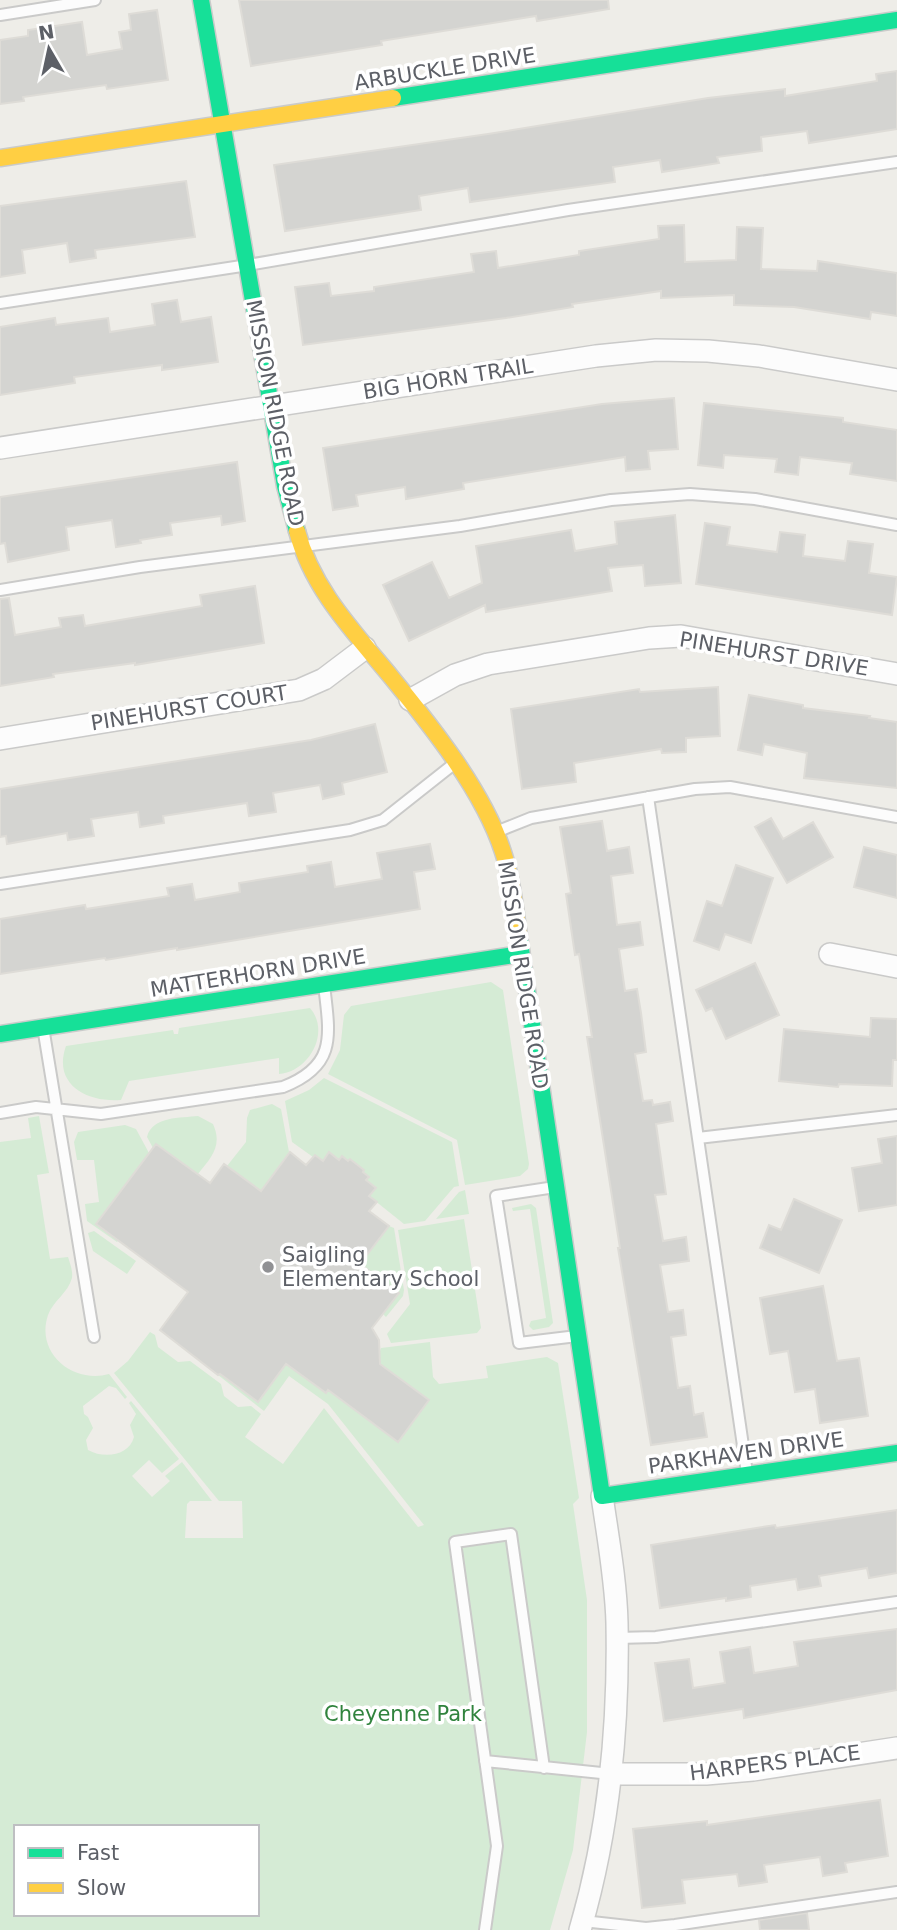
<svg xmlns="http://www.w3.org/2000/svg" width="897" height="1930" font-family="'DejaVu Sans',sans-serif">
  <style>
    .green { fill: #d5ebd5; fill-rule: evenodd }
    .building { fill: #d4d4d1; stroke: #dedcd7; stroke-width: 2 }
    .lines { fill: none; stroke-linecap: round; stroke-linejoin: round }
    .lane-casing { stroke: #cacac9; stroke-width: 14 }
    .street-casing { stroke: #cacac9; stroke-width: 24 }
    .fast-casing { stroke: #cacbca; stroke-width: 19 }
    .slow-casing { stroke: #cacbca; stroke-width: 19 }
    .lane { stroke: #fcfcfc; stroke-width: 10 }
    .street { stroke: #fcfcfc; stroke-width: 21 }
    .fast { stroke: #16e098; stroke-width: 16 }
    .slow { stroke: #ffcf43; stroke-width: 16 }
    .poi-dot { fill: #909194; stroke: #fff; stroke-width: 2.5 }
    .labels { text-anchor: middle; stroke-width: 7; stroke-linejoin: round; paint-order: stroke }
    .street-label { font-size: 21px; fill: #5d6067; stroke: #fff }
    .poi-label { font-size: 21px; fill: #5d6067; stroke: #fff; text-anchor: start }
    .park-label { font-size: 21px; fill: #30833d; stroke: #fff }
  </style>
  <rect width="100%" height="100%" fill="#eeede8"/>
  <!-- green -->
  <path class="green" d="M491,982l12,8 26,174 -1,5 -8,7 -55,9 -8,-45 -129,-66 12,-24 4,-35 7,-9z
    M310,1008c21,24 -1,64 -31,66v-16l-150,23 -8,19c-33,3 -69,-15 -55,-54l107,-16 1,4h4l1,-6z
    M324,1078l128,64 7,44 -5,1 -29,34 -21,3 -35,-28 7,-9 -10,-7 3,-3 -6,-5 1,-2 -14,-11 -2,2 -6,-5 -3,4 -10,-7 -6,8 -8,-6 -2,2 -21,-15 -7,-41 24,-11z
    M272,1104l9,5 8,43 -28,39 -34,-25 19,-24 1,-24 3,-8z
    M39,1116l10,57 -12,2 13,84 18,-2c2,6 5,14 4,21 -4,15 -19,23 -24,37 -13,39 26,69 61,59l18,23 -2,2 -9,-11 -7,-2 -26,20 1,8 4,3 5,11 -7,12 2,10c16,9 41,6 46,-13l-4,-12 6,-11 -7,-11 2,-2 48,58 -17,14 -13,-13 -17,16 20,21 18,-16 -5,-5 17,-14 30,39h-22l-3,3 -2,34h58l-1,-37h-23l-105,-128 14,-12 22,-29 5,3 3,12 20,15 12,-1 31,23 3,12 14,11 13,-1 10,8 -16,23 38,27 41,-56 94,119 6,-2 -96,-121 -39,-28 -25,35 -46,-36 2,-1 38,27 28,-37 42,26 48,-29 5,-13 49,-6 3,35 6,7 49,-6 -2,-12 61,-9 11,6 21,135 -6,6 14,96v132l-14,118 -23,80h-550v-788l31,-4 -3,-20zM16,1827h241v87h-241z
    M198,1116l15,8c10,22 -2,34 -15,50l-42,-30 -3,4 -6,-11c5,-21 34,-19 51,-21z
    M125,1125l11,4 13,24 -53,71 22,17 -1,1 -30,-21 -2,-17 14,-2 -5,-42h-17l-3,-18 4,-10z
    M465,1190l4,24 -33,5 23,-27z
    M531,1204l5,4 17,115 -4,4 -16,3 -4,-4 2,-5 15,-3 -16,-109 -17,2 -1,-3z
    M464,1219l17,109 -4,5 -86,10 -4,-9 23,-30 -12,-74z
    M389,1226l5,2 10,62 -1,6 -17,21 -3,-3 15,-21 -38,-29z
    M94,1231l42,30 -9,13 -34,-23 -5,-18z"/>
  <!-- building -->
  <path class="building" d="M239,0h369l1,9 -72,12 -1,-5 -155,25 1,4 -131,21z
    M157,10l11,70 -61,9 -1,-4 -83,12 1,4 -24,3v-64l28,-4v-6l54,-8 5,33 35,-6 -3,-17 12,-2 -2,-16z
    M897,71v58l-88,14 -2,-12 -46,6 1,14 -45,6 2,6 -57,9 -2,-12 -47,7 2,15 -145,20 -2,-14 -49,8 2,14 -136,21 -11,-66 214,-31 220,-36 77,-9v7l92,-15 -1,-7z
    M186,181l9,56 -100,13 1,8 -26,4 -3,-19 -45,7 3,23 -25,4v-71z
    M684,225l1,37 51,-2 1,-33 26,1 -2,41 56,2 1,-10 79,12v43l-26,-4 -1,7 -76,-12 -60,-2v-10l-73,3v-7l-89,13 1,3 -67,11 -203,27 -8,-58 34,-4 2,13 43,-5v-4l100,-15 -3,-18 25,-3 2,17 81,-13v-4l80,-12 -1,-13z
    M177,300l4,22 30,-5 7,45 -56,8v-5l-88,12 1,6 -75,12v-68l55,-9 1,7 52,-7 2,14 45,-7 -3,-21z
    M674,398l4,51 -30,2 2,18 -24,2 -1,-14 -162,26 1,6 -58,10 -1,-12 -49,8 2,11 -25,4 -10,-62 279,-44z
    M704,403l139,15v4l54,8v51l-47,-7 2,-11 -52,-6 -2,18 -23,-3 2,-13 -53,-4 -1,13 -25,-3z
    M237,462l8,59 -23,4 -1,-9 -51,7 2,12 -32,5 1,3 -25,4 -4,-27 -46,7 3,23 -61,12 -3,-19 -5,1v-47z
    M675,515l6,68 -36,3 -2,-21 -35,3 4,23 -126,21 -1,-7 -76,36 -26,-56 49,-23 17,36 33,-15 -6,-37 95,-16 4,21 42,-7 -2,-22z
    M705,523l25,4 -3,18 50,7 3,-20 25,3 -2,21 42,5 3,-20 25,3 -4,29 28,4 -5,38 -196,-31z
    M255,586l9,57 -129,22v-2l-82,11 1,3 -54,9v-87l9,-1 6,37 46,-8 -2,-9 24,-3 2,11 117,-20 -2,-11z
    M718,687l2,49 -34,2v14l-24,1 -1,-4 -87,14 2,19 -54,7 -11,-80 128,-20 1,3z
    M749,695l54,10v3l67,8 -1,2 28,4v66l-93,-10 3,-25 -43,-9 -2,11 -24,-5z
    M375,724l12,48 -45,11 2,11 -21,5 -3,-14 -47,8 3,19 -27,4 -2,-13 -84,13 1,7 -24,4 -2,-15 -47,7 3,17 -26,4 -1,-7 -60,11 -1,-8 -6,1v-48l311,-49z
    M771,818l12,21 30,-17 20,35 -46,26 -32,-56z
    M602,821l5,30 22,-4 4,26 -22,3 6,49 23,-3 3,23 -24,4 6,42 12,-2 4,24 5,39 -11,2 8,47 9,-1 1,5 17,-3 3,19 -17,3 10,70 -11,1 8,46 23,-4 3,24 -29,4 8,47 15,-2 3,25 -15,2 7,51 12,-2 4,29 9,-2 4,24 -56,8 -33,-197h2l-33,-211h5l-13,-83 -4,1 -9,-61 5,-1 -11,-66z
    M430,844l5,25 -21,3 6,37 -243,41v-2l-71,12 -1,-2 -105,16v-55l85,-14 1,4 83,-13 -2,-8 25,-4 3,16 45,-8 -1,-9 69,-11 -1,-6 24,-4 4,25 47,-8 -5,-26z
    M864,847l33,8v43l-43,-11z
    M736,865l37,13 -22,65 -26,-9 -6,16 -25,-9 13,-40 15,5z
    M755,963l24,52 -53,24 -14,-31 -6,3 -10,-21z
    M871,1018l26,1v41h-4l-1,26 -53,-2 -1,3 -59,-6 5,-52 86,8z
    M897,1136v69l-38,6 -7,-43 30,-5 -4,-24z
    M156,1144l54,39 14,-19 37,27 29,-39 16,13 9,-10 8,6 6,-9 10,8 3,-4 6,5 2,-2 14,11 -1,2 6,5 -3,3 10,8 -7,8 8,6 -8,9 20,15 -29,38 39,29 -27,35 7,12 1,24 49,36 -31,42 -70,-52 -2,3 -40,-29 -28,38 -38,-28 -2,1 -58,-45 28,-38 -92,-68z
    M794,1199l48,21 -23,53 -59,-25 9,-23 12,5z
    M823,1286l14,75 22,-3 9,58 -48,7 -5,-34 -20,3 -7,-41 -18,3 -10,-56z
    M897,1510v63l-28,5 -2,-10 -48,8 2,10 -23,4 -2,-11 -46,7 1,11 -25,4v-3l-66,10 -9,-63 124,-20 1,3z
    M897,1629v61l-153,28 -1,-9 -79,12 -9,-58 34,-4 4,29 32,-5 -5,-31 30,-5 4,26 44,-7 -4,-24z
    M880,1800l8,56 -43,7 2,9 -24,4 -3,-19 -56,8 3,17 -28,4 -2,-12 -55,6 3,23 -43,5 -9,-79 74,-8v4z
    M807,1913l2,17h-49l-1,-10z"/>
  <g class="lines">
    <!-- lane casing -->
    <g class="lane-casing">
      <path id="lane" d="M0,15l95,-15
        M0,303l248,-38 320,-55 329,-48
        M0,590l140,-23 320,-41 151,-26 79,-6 65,5 142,26
        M648,797l99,676
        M496,832l35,-14 164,-29 35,-2 167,30
        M0,884l350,-54 33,-10 72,-57
        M43,1027l51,310
        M0,1113l36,-6 65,7 182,-27c54,-21 47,-51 41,-102
        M698,1138l199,-23
        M555,1187l-59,9 23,147 58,-7
        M617,1638l39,-1 241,-35
        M485,1761l126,13
        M583,1921l63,7 29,-3 222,-33
        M485,1930l12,-84 -42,-304 56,-8 33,234"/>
    </g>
    <!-- street casing -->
    <g class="street-casing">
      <path id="street" d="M0,448l596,-92 60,-6 52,1 51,5 138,24
        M410,700l45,-25 33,-11 161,-26 32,-2 216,38
        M0,739l299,-49 25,-11 41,-31
        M830,954l67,13
        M611,1774h95l47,-4 144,-22
        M580,1930c29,-99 39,-204 37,-307 -1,-42 -9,-85 -15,-127"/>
    </g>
    <!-- fast casing -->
    <g class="fast-casing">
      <path id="fast" d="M201,0l84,486 12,45
        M393,98l504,-78
        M519,936l83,560 295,-43
        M0,1034l521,-80"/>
    </g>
    <!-- slow casing -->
    <g class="slow-casing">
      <path id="slow" d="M0,158l393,-60
        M297,531c15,58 58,102 95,147 40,49 92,114 111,174 9,27 12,56 16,84"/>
    </g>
    <!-- lane -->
    <use href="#lane" class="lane"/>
    <!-- street -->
    <use href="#street" class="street"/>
    <!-- fast -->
    <use href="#fast" class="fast"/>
    <!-- slow -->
    <use href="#slow" class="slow"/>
  </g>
  <!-- markers -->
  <circle class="poi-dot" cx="268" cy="1267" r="7"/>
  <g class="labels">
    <!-- street labels -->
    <g class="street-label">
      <text transform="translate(445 69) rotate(-9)" y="7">ARBUCKLE DRIVE</text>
      <text transform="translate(448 379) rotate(-9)" y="7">BIG HORN TRAIL</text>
      <text transform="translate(275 413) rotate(79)" y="7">MISSION RIDGE ROAD</text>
      <text transform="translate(774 654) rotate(9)" y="7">PINEHURST DRIVE</text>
      <text transform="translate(189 708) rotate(-9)" y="7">PINEHURST COURT</text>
      <text transform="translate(258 973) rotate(-9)" y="7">MATTERHORN DRIVE</text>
      <text transform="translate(523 975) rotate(81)" y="7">MISSION RIDGE ROAD</text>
      <text transform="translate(746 1453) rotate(-8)" y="7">PARKHAVEN DRIVE</text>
      <text transform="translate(775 1763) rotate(-7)" y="7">HARPERS PLACE</text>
    </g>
    <!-- poi labels -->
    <g class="poi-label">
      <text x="282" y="1262">Saigling<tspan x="282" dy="24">Elementary School</tspan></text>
    </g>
    <!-- park labels -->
    <g class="park-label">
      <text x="403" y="1721">Cheyenne Park</text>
    </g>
  </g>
  <!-- legend -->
  <rect x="14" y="1825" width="245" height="91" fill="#ffffff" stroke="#bebfc2" stroke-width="2"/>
  <rect x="28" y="1848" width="35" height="10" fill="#16e098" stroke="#bebfc2" stroke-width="2"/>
  <text x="77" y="1860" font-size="21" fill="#5d6067">Fast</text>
  <rect x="28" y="1883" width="35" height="10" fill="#ffcf43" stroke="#bebfc2" stroke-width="2"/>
  <text x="77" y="1895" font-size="21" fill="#5d6067">Slow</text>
  <!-- north arrow -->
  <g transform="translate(49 49) rotate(351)" stroke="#ffffff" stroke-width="5" paint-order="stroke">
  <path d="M0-5L12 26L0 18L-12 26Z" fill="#5d6067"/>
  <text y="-10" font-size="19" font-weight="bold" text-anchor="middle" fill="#5d6067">N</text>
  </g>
</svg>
